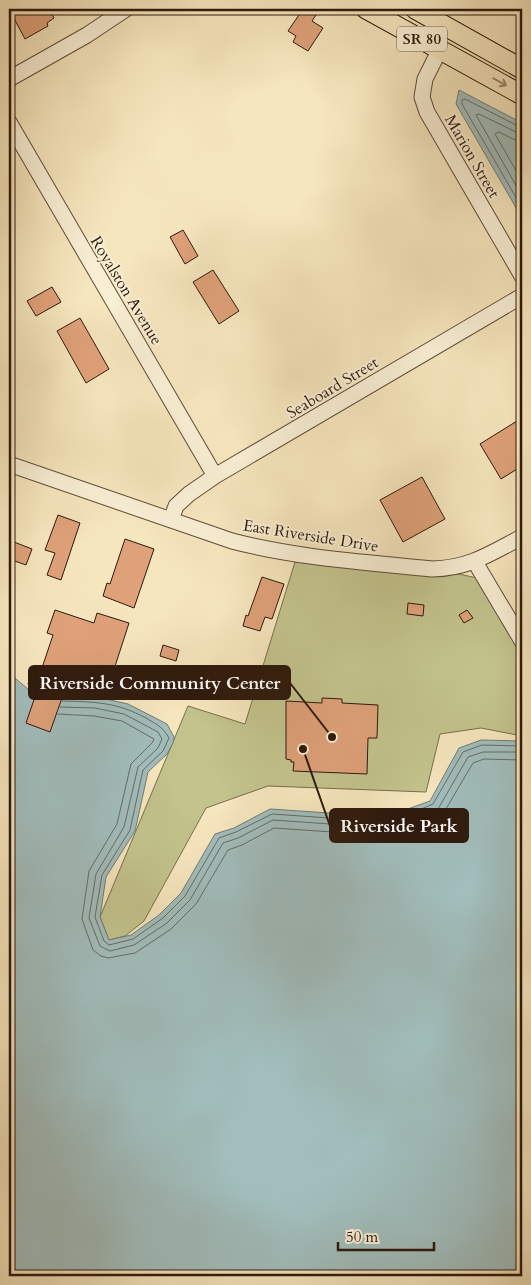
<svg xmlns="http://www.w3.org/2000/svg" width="531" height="1285" font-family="Cardo,serif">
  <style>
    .green { fill: #c3c38d; stroke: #786e4c }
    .water { fill: #a1bdbc; stroke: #737b76 }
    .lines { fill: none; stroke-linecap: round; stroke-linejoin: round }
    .shore { stroke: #686b64; stroke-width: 1 }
    .building { fill: #dfa17a; stroke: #2e190c }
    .minor-casing { stroke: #604c38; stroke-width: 17 }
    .major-casing { stroke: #2e190c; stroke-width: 21 }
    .minor { stroke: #f9efd5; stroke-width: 15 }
    .major { stroke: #f6e6be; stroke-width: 19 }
    .oneway { stroke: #9c8a6e }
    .labels { text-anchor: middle; stroke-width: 4; stroke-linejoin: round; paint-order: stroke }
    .shield { fill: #f9efd5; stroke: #6b5948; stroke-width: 1 }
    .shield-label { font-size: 15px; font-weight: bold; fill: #2e190c }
    .street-label { font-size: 16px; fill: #2e190c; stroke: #f9efd5 }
    .leader { fill: none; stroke: #2e190c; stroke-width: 2 }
    .callout-dot { fill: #2e190c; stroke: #f9efd5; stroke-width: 2 }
    .callout { fill: #2e190c; stroke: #2e190c; stroke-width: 2 }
    .callout-label { font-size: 18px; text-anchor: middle; font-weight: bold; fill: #fff }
  </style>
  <rect width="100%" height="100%" fill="#f6e6be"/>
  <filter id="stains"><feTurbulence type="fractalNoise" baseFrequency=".004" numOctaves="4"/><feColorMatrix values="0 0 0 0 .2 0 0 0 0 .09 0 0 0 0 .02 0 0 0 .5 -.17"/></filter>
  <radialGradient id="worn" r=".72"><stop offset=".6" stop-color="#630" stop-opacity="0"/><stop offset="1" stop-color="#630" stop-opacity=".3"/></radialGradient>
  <!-- green -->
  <path class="green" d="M295,562l135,14 29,-2 18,4 45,72v86l-41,-8 -41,6 -14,58 -158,-6 -62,22 -62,113 -19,15 -16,4 -9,-23 88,-211 57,18z"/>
  <!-- water -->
  <path class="water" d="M459,90l63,33v95l-66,-114z
    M9,673l26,22 62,2 31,7 39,20 7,13 -1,6 -6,11 -19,18 -13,59 -29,46 -6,40 9,23 22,-5 28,-20 22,-22 34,-59 19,-6 36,-19 103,7 32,-6 25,-9 29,-53 22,-8 41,1v535h-513z"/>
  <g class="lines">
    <!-- shore -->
    <path class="shore" d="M522,127l-4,-1 -53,-27 -3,1v4l60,104
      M522,133l-6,-1 -37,-18 -3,1 46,81
      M522,141l-7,-1 -16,-8 -4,2 27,47
      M62,701c34,1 54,1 84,17 11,7 16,8 23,20l-6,13 -20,19 -13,60 -28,45 -7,42 9,24 5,4 24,-6 30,-21 22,-22 34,-58 17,-6 36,-18 101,7 34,-6 26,-11 30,-52 19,-7 40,1
      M60,707l35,1 29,6 34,18 4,7 -4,9 -20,19 -14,60 -28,47 -7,44 11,28 10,5 24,-6 33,-22 23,-23 33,-57 15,-5 35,-18 100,7 36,-6 29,-12 30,-52 15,-5h39
      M58,714l36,2 28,5 32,18 -2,4 -21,21 -14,60 -28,47 -7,48 11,31 8,6 7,2 27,-5 36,-24 25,-25 32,-54 14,-5 32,-17 102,7 35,-7 26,-10 6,-4 30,-51 11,-4 38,1"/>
  </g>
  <!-- building -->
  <path class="building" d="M9,9h40l5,9 -7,5 1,3 -23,13z
    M303,9h17l-8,12 11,7 -15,23 -15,-9 3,-6 -8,-5z
    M183,230l15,26 -13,8 -15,-27z
    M213,270l26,41 -20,13 -26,-42z
    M52,287l9,15 -25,14 -9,-15z
    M80,318l29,51 -23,14 -29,-52z
    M517,421l5,9v36l-21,13 -21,-35z
    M422,477l23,42 -42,23 -23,-42z
    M58,515l22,8 -19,57 -14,-5 8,-22 -10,-3z
    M125,539l29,10 -20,59 -31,-12 4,-13 3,1z
    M14,542l18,7 -6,16 -17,-6z
    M262,577l22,7 -12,35 -7,-2 -5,14 -17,-5 3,-11 2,1z
    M408,603l16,2 -1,11 -16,-2z
    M55,610l39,13 3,-10 32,10 -22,68 -38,-13 -19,54 -24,-9 12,-35 -10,-4 5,-16 8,3 12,-36 -6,-2z
    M467,610l6,8 -9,5 -5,-8z
    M163,645l16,5 -3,11 -16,-5z
    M322,698l20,1v4l36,2 -1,33h-9l-1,36 -74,-3 1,-9h-3v-2l-5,-1v-58l36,2z"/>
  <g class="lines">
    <!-- minor casing -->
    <g class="minor-casing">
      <path id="minor" d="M440,49l-15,30 -3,18 5,15 95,164
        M9,79l78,-44 39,-26
        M9,122l206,354
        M9,464l223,77c65,17 133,21 200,28 38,-1 57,-15 90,-32
        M171,520l5,-14 13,-12 26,-18 307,-180
        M475,562l47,79"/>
    </g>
    <!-- major casing -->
    <g class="major-casing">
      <path id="major" d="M366,9l156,86
        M415,9l107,60"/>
    </g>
    <!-- minor -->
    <use href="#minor" class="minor"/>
    <!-- major -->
    <use href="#major" class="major"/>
  </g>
  <!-- one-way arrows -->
  <defs><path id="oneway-shaft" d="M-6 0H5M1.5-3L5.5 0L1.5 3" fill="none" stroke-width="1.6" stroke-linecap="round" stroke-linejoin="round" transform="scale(1.25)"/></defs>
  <use class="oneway" href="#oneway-shaft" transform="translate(500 82) rotate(29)"/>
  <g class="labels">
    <!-- shield labels -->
    <rect class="shield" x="397" y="26.5" width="50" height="25" rx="4"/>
    <g class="shield-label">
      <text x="422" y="44">SR 80</text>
    </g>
    <!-- street labels -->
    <g class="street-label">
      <text transform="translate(473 156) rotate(60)" y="6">Marion Street</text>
      <text transform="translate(127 290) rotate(59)" y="6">Royalston Avenue</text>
      <text transform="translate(332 387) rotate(-31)" y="6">Seaboard Street</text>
      <text transform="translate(311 535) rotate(9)" y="6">East Riverside Drive</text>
    </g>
  </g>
  <!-- callouts -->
  <path class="leader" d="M332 737L290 683M303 749L330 826"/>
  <g class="callout-dot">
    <circle cx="332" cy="737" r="5"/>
    <circle cx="303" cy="749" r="5"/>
  </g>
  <g class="callout">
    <rect x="29" y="666" width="261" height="33" rx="5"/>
    <rect x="330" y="809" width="138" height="33" rx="5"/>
  </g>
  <g class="callout-label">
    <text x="160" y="689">Riverside Community Center</text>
    <text x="399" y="832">Riverside Park</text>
  </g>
  <!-- margin -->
  <rect width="531" height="1285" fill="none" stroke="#f6e6be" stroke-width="30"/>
  <rect x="10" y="10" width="511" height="1265" fill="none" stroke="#2e190c" stroke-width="2.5"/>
  <rect x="15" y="15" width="501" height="1255" fill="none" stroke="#2e190c"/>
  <!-- scale -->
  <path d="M338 1242v8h96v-8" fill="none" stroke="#2e190c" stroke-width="2.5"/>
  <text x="346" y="1242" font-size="15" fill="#2e190c" stroke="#f9efd5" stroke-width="4" paint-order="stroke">50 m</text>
  <rect width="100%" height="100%" filter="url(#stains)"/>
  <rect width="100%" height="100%" fill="url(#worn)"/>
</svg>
